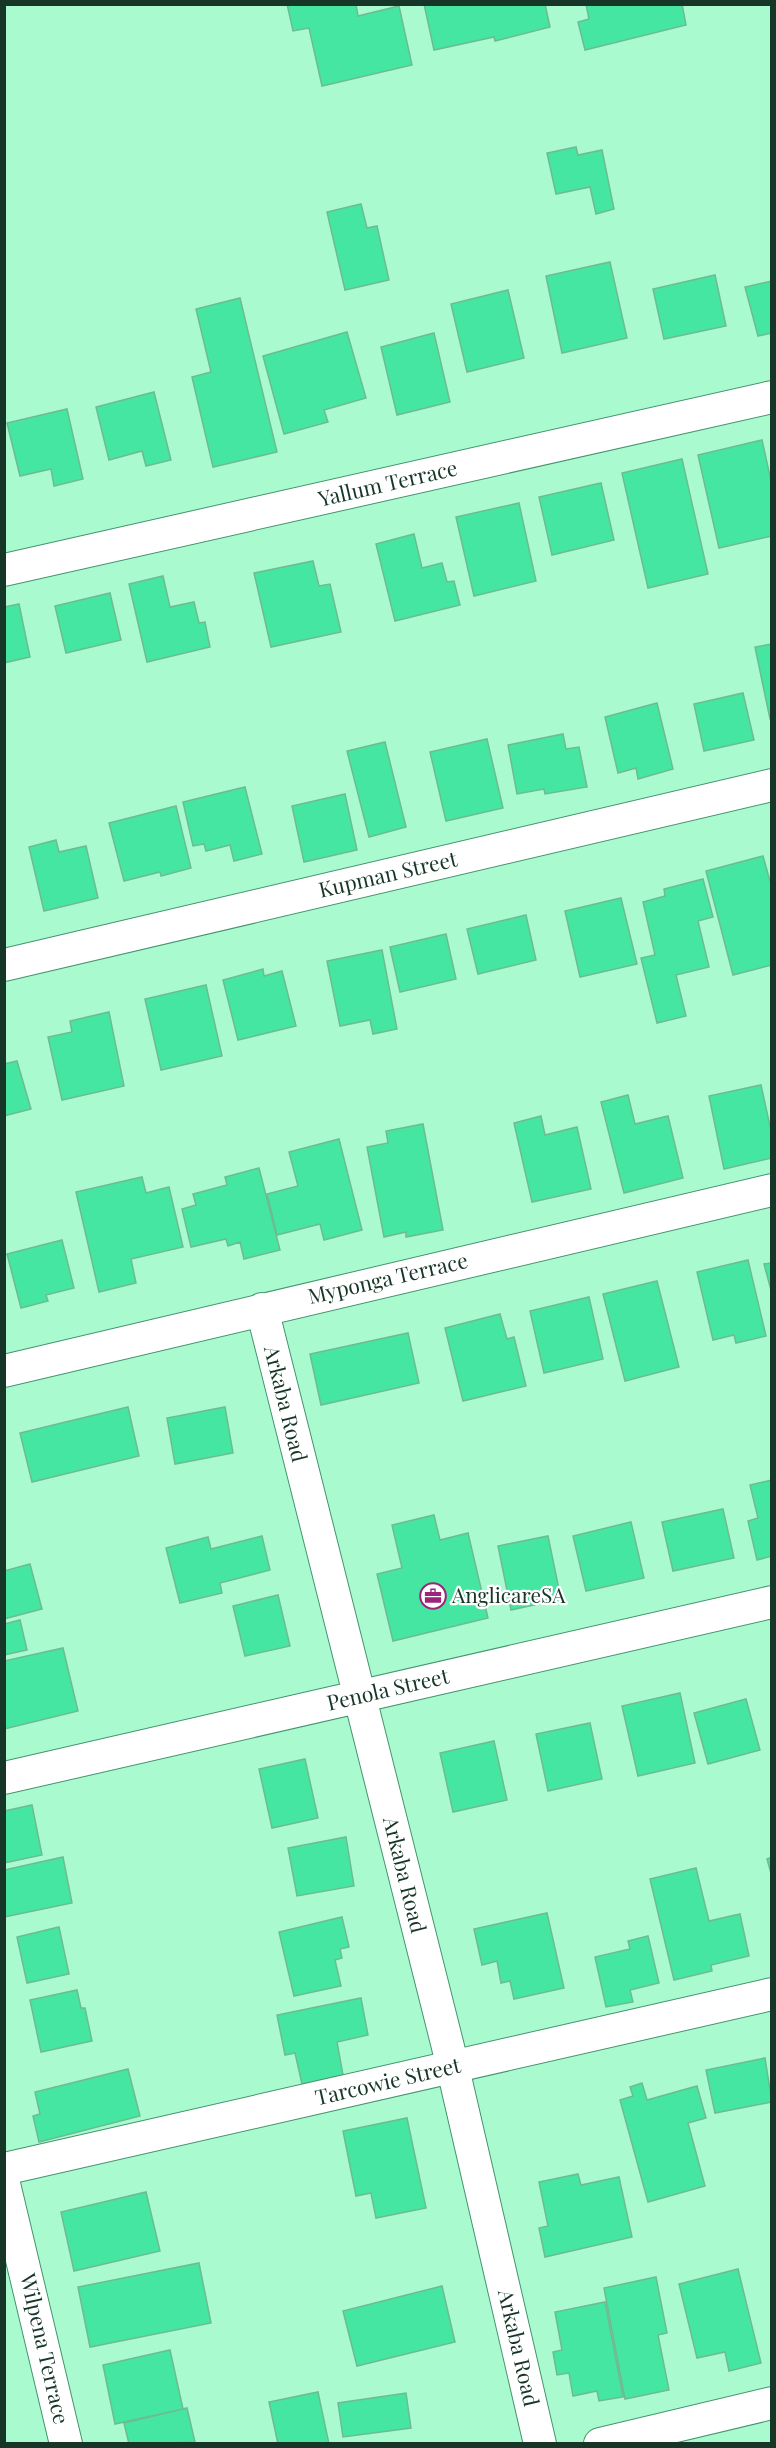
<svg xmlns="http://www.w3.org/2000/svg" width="776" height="2448" font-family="'Playfair Display',serif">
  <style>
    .building { fill: #45e6a1; stroke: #6dbb93; stroke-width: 1.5 }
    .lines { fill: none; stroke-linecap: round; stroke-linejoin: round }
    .street-casing { stroke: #45946e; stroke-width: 34 }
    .street { stroke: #fff; stroke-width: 32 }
    .labels { text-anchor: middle; stroke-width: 4.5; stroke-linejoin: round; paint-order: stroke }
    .street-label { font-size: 21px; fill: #163727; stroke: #fff }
    .poi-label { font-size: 21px; fill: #163727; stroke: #fff; text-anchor: start }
  </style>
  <rect width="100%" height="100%" fill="#aafacf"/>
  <!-- building -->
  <path class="building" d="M287,4h69l2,12 41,-10 13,59 -90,21 -13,-58 -16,3z
    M424,4h121l5,23 -55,14 -1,-4 -60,13z
    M586,4h96l4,21 -101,25 -7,-28 11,-3z
    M576,147l2,8 24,-5 12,59 -18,5 -6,-27 -34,7 -9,-41z
    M361,204l6,24 10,-2 12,54 -44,10 -18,-78z
    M610,262l17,76 -65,15 -16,-77z
    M715,275l11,51 -62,13 -11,-50z
    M772,281v52l-14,3 -13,-49z
    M508,290l16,68 -57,14 -16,-68z
    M240,298l37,154 -64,15 -21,-90 19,-5 -15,-63z
    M347,332l19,66 -42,12 4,12 -44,12 -21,-78z
    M434,333l16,69 -53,13 -16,-68z
    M154,392l17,68 -25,6 -4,-15 -33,9 -13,-53z
    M67,409l16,70 -29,7 -3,-17 -31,7 -13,-53z
    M762,440l10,45v51l-53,12 -21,-93z
    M682,459l26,115 -60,14 -26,-115z
    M601,483l13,57 -62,15 -13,-58z
    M519,503l17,78 -62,15 -18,-79z
    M414,534l8,34 20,-5 5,19 7,-1 6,24 -65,16 -19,-77z
    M313,561l6,25 11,-2 11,48 -70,15 -17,-74z
    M163,576l7,31 24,-5 5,21 6,-1 5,25 -63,15 -18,-78z
    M110,593l11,47 -55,13 -11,-47z
    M19,604l11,53 -26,6v-56z
    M772,644v75h-2l-15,-72z
    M743,693l11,47 -50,11 -10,-47z
    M657,703l16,66 -35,10 -2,-11 -18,5 -13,-56z
    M563,734l3,15 13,-2 8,40 -42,7 -1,-5 -27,5 -9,-49z
    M487,739l16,69 -57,13 -16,-69z
    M385,742l21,85 -37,10 -22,-86z
    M245,787l17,67 -28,7 -4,-16 -24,6 -2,-7 -11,2 -10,-44z
    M345,794l12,56 -53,12 -12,-56z
    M176,806l15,62 -30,8 -1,-4 -36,9 -15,-58z
    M56,840l3,12 27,-6 12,52 -54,13 -15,-64z
    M763,856l9,32v77l-39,10 -27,-104z
    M703,879l10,38 -15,4 11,46 -33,8 10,41 -29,7 -16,-65 14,-3 -12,-53 22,-6 -1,-7z
    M621,898l16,66 -57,13 -15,-66z
    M526,915l10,45 -58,14 -11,-45z
    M446,934l10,45 -56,13 -10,-45z
    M382,950l15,79 -24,5 -3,-14 -30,6 -13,-65z
    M263,969l1,7 18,-5 14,55 -58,14 -15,-60z
    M206,985l16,71 -61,14 -16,-71z
    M109,1012l15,74 -62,14 -14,-63 24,-5 -2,-11z
    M17,1061l14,48 -27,7v-52z
    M761,1085l11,50v23l-48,11 -15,-73z
    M628,1095l7,29 33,-8 15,62 -59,15 -23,-91z
    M541,1116l4,19 32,-8 14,62 -59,13 -18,-79z
    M423,1124l20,106 -37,7v-5l-22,5 -17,-90 21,-4 -2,-12z
    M339,1139l23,91 -38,10 -4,-16 -43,11 -10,-41 31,-8 -9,-34z
    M259,1168l21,82 -36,9 -4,-17 -12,4 -2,-7 -35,8 -9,-38 14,-4 -3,-11 34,-9 -2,-8z
    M142,1177l4,16 23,-6 14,60 -52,12 5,24 -37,9 -23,-100z
    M62,1240l12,48 -28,7 2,6 -27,7 -14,-54z
    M748,1260l18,76 -30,7 -2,-8 -21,5 -16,-68z
    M772,1263v31l-8,-30z
    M657,1281l22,86 -54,14 -22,-87z
    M589,1297l14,62 -59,14 -14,-62z
    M500,1314l7,25 7,-2 12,49 -63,15 -18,-73z
    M408,1333l11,50 -98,22 -11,-51z
    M128,1407l11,49 -107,26 -12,-49z
    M225,1407l8,46 -58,11 -8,-46z
    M772,1480v76l-15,4 -9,-39 10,-3 -8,-33z
    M723,1509l11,49 -61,13 -11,-49z
    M434,1515l6,25 28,-7 20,85 -95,23 -16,-67 25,-6 -10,-43z
    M631,1522l13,56 -58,13 -13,-55z
    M262,1536l8,34 -50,13 2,10 -42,10 -14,-55 42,-11 3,12z
    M548,1536l13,63 -50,11 -13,-64z
    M30,1564l12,45 -38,10v-48z
    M278,1595l12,51 -45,10 -12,-50z
    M20,1620l7,30 -23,5v-31z
    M63,1648l15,63 -74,18v-68z
    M680,1693l15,70 -57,13 -16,-70z
    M746,1699l14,51 -52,14 -14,-51z
    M590,1723l12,56 -54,12 -12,-57z
    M494,1741l13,59 -54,12 -13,-59z
    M305,1759l13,59 -46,10 -13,-59z
    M32,1805l10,50 -38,8v-52z
    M346,1837l8,49 -57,10 -9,-48z
    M63,1857l9,46 -68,14v-47z
    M772,1857v20l-5,-18z
    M696,1868l13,53 31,-7 9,42 -38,9 1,6 -38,9 -24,-101z
    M547,1913l17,75 -50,11 -4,-18 -9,2 -4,-22 -15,4 -8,-36z
    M342,1917l7,30 -9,2 2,9 -7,2 6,26 -47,10 -15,-64z
    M59,1927l10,47 -42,9 -10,-46z
    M648,1936l11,47 -29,7 3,12 -27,5 -11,-50 35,-8 -2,-8z
    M77,1990l4,18h4l7,33 -51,11 -11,-52z
    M361,1998l7,37 -31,7 6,33 -41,9 -7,-31 -10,2 -8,-40z
    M765,2058l7,44 -57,11 -9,-43z
    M128,2069l12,47 -101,26 -6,-26 7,-2 -5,-22z
    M642,2083l5,17 50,-14 9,32 -18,5 17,63 -57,16 -28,-102 13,-4 -3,-9z
    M407,2118l19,90 -50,10 -5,-25 -15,3 -13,-65z
    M578,2174l3,11 38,-8 13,60 -87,20 -6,-29 9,-2 -9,-44z
    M146,2192l14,59 -86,20 -13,-59z
    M199,2263l12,60 -121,24 -12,-60z
    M738,2269l23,94 -32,8 -4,-19 -28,6 -18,-74z
    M656,2277l11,56 -9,2 11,55 -44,9 -21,-111z
    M442,2286l13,56 -98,24 -14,-55z
    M605,2302l18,95 -24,4 -2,-10 -24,5 -4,-23 -12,2 -4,-23 9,-2 -7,-38z
    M170,2350l13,59 -68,15 -12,-59z
    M318,2392l11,52h-51l-9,-42z
    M406,2393l5,35 -68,9 -5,-34z
    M187,2408l8,34 -66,2 -5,-21z"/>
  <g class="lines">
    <!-- street casing -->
    <g class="street-casing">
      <path id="street" d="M4,570l768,-173
        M4,965l768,-180
        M262,1309l186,738 92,397
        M4,1371l768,-181
        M4,1778l768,-176
        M4,2169l768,-175
        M4,2184l62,260
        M600,2444l172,-41"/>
    </g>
    <!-- street -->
    <use href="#street" class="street"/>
  </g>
  <!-- icons -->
  <defs>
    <g id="office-ring" transform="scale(1.35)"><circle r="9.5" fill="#fff" stroke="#9c247d" stroke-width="1.5"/><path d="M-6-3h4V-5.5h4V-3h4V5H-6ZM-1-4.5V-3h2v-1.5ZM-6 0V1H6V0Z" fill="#9c247d"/></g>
  </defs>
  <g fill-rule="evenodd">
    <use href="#office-ring" x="433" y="1596"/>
  </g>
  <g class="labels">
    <!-- street labels -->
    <g class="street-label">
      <text transform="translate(388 484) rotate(-13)" y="7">Yallum Terrace</text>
      <text transform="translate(388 875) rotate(-13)" y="7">Kupman Street</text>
      <text transform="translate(388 1279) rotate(-13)" y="7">Myponga Terrace</text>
      <text transform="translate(285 1404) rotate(76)" y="7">Arkaba Road</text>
      <text transform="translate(388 1690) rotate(-13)" y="7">Penola Street</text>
      <text transform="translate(404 1875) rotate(76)" y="7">Arkaba Road</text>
      <text transform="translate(388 2082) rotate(-13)" y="7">Tarcowie Street</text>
      <text transform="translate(518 2348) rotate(77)" y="7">Arkaba Road</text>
      <text transform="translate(44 2349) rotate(77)" y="7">Wilpena Terrace</text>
    </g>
    <!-- poi labels -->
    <g class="poi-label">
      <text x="452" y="1603">AnglicareSA</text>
    </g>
  </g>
  <!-- border -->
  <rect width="776" height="2448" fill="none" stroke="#163727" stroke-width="12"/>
</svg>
